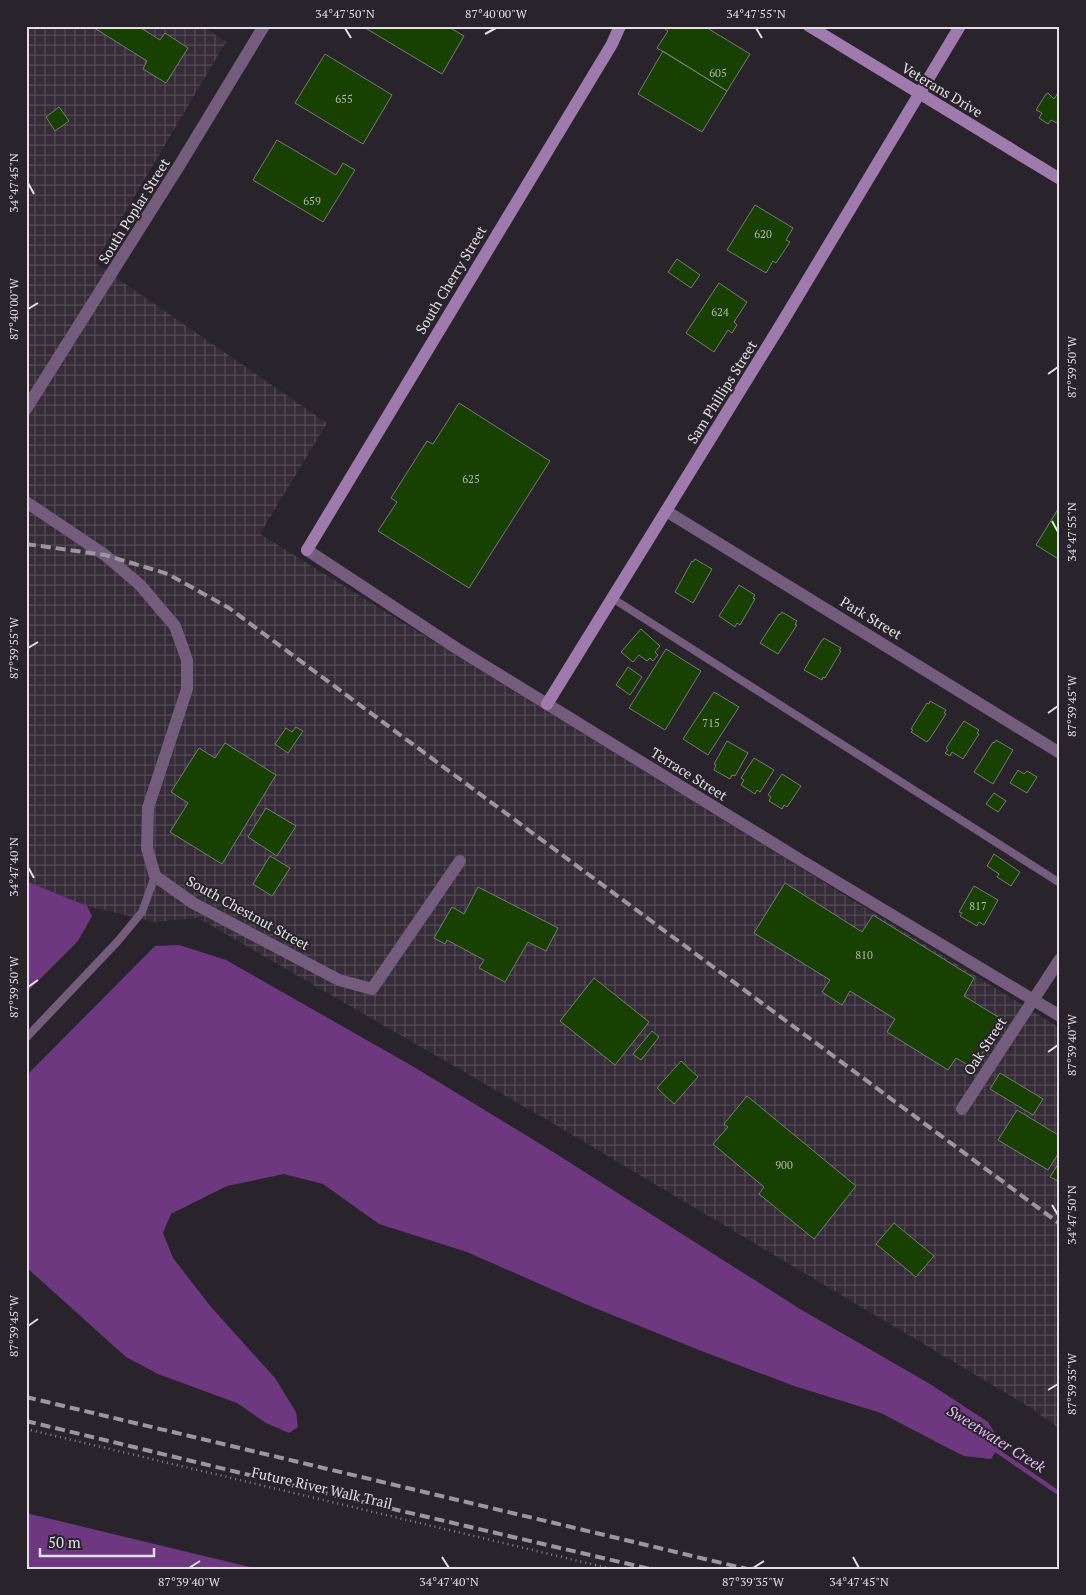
<svg xmlns="http://www.w3.org/2000/svg" width="1086" height="1595" font-family="'PT Serif',serif">
  <style>
    .industrial { fill: url(#industrial-grid) }
    .water { fill: #6d3880 }
    .lines { fill: none; stroke-linecap: round; stroke-linejoin: round }
    .stream { stroke: #6d3880; stroke-width: 4.5 }
    .building { fill: #184000; stroke: #757c73 }
    .path { stroke: #8a858b; stroke-width: 2.5; stroke-dasharray: 1 4; stroke-linecap: butt }
    .lane { stroke: #735c7c; stroke-width: 8 }
    .street { stroke: #735c7c; stroke-width: 12 }
    .secondary { stroke: #9e7aad; stroke-width: 12 }
    .rail { stroke: #9c979d; stroke-width: 4; stroke-dasharray: 10 5; stroke-linecap: butt }
    .ticks { fill: none; stroke: #e3dfe4; stroke-width: 2 }
    .labels { text-anchor: middle; stroke-width: 4; stroke-linejoin: round; paint-order: stroke }
    .number-label { font-size: 11px; fill: #b0b7ab }
    .street-label { font-size: 14px; fill: #e3dfe4; stroke: #29232b }
    .water-label { font-size: 15px; font-style: italic; fill: #e6bbf8; stroke: #29232b }
    .neatline { fill: none; stroke: #e3dfe4; stroke-width: 2 }
    .ticks-label { font-size: 12px; text-anchor: middle; fill: #e3dfe4 }
  </style>
  <defs>
    <pattern id="industrial-grid" width="8" height="8" patternUnits="userSpaceOnUse" patternTransform="scale(1.25)"><rect width="8" height="8" fill="#352c38"/><path d="M0 4h8M4 0v8" fill="none" stroke="#524a55"/></pattern>
  </defs>
  <rect width="100%" height="100%" fill="#29232b"/>
  <!-- industrial -->
  <path class="industrial" d="M26,26h176l24,16 -131,221 232,160 -67,111 800,494v401l-29,-21 -477,-284 -356,-206 -43,4 -68,-16 -61,-25z"/>
  <!-- water -->
  <path class="water" d="M26,881l61,25 5,10 -14,25 -52,52z
    M179,945l47,15 188,107 136,83 250,159 130,75 58,38 13,21 -10,16 -27,-3 -20,-10 -63,-33 -87,-27 -95,-36 -114,-46 -118,-52 -88,-28 -56,-40 -39,-10 -57,12 -56,28 -8,19 10,25 38,49 64,71 21,34 2,15 -9,6 -23,-10 -29,-20 -79,-29 -32,-17 -100,-90v-191l129,-130z
    M26,1513l232,56h-232z"/>
  <g class="lines">
    <!-- stream -->
    <path class="stream" d="M993,1448l67,46"/>
  </g>
  <!-- building -->
  <path class="building" d="M91,26h47l22,14 5,-7 23,15 -22,35 -23,-14 4,-8z
    M362,26h85l17,10 -22,38z
    M667,26h37l46,28 -23,37 -70,-43 11,-17 -3,-2z
    M663,51l64,40 -25,41 -64,-38z
    M325,54l67,41 -29,49 -68,-41z
    M1060,90v29l-3,4 -6,-3 -3,4 -9,-6 3,-5 -6,-3 10,-16 2,-1 6,6z
    M59,107l10,14 -14,10 -9,-14z
    M277,140l59,35 7,-12 12,7 -32,52 -70,-42z
    M755,205l38,23 -7,12 4,2 -14,21 -3,-2 -7,12 -39,-23z
    M677,259l23,16 -9,13 -23,-16z
    M719,283l28,19 -13,20 3,3 -5,8 -4,-3 -14,22 -28,-19z
    M459,403l91,58 -81,127 -91,-57 19,-29 -6,-4 36,-57 6,3z
    M1060,506v54l-24,-15z
    M695,559l17,10 -19,34 -18,-11 17,-31 1,1z
    M739,585l16,10 -2,3 2,1 -15,26 -3,-2 -2,4 -16,-11z
    M782,612l15,9 -2,4h2l-19,29 -18,-11 19,-29 1,1z
    M641,629l19,17 -5,6 3,3 -5,6 -3,-3 -3,3 -8,-6 -6,7 -12,-10z
    M824,638l17,10 -2,2 2,1 -16,27 -2,-1 -1,3 -18,-10 18,-30h1z
    M666,649l35,22 -36,59 -36,-22z
    M628,667l14,10 -12,18 -14,-10z
    M714,692l25,15 -31,48 -25,-16z
    M930,701l16,9 -2,3 2,1 -17,26h-1l-1,2 -16,-10 2,-2 -2,-1 16,-26 2,1z
    M964,721l15,9 -2,3 2,1 -16,25 -11,-7 -2,4 -5,-3 3,-3 -2,-2z
    M296,727l7,4 -15,22 -13,-9 11,-16 6,4z
    M996,740l17,10 -20,34 -19,-12 19,-30 1,1z
    M727,741l21,12 -13,23 -3,-1 -2,4 -16,-9 2,-5 -2,-1z
    M225,743l51,32 -54,89 -52,-32 18,-29 -17,-11 28,-44 16,10z
    M754,758l20,12 -14,22 -3,-2 -2,4 -14,-9 3,-5 -3,-2z
    M1018,770l6,4 3,-3 10,6 -10,16 -17,-10z
    M782,774l19,12 -14,21 -3,-2 -2,4 -13,-8 2,-4 -3,-2z
    M994,793l12,8 -8,11 -12,-8z
    M266,808l30,18 -19,30 -29,-19z
    M994,854l26,18 -9,14 -14,-9 2,-3 -12,-8z
    M270,856l20,12 -18,28 -19,-12z
    M785,883l77,49 11,-17 101,63 -10,18 39,24 -30,48 -17,-10 -8,12 -61,-38 8,-13 -45,-28 -8,14 -20,-13 8,-12 -76,-47z
    M974,886l24,14 -14,25 -5,-3 -2,4 -17,-10 2,-3 -3,-1z
    M478,887l80,41 -12,23 -18,-9 -23,40 -26,-14 5,-8 -37,-20 -2,4 -11,-6 18,-31 12,7z
    M594,978l55,44 -34,43 -55,-44z
    M652,1031l7,6 -18,23 -8,-6z
    M681,1061l17,16 -24,27 -17,-16z
    M1000,1073l43,26 -10,16 -43,-26z
    M747,1096l109,90 -42,53 -55,-45 5,-7 -51,-43 15,-17 -4,-3z
    M1017,1110l43,26v15l-12,19 -50,-30z
    M1060,1161v21l-10,-5z
    M894,1223l40,33 -18,21 -40,-33z"/>
  <g class="lines">
    <!-- path -->
    <path class="path" d="M26,1429l586,140"/>
    <!-- lane -->
    <path class="lane" d="M612,598l448,285
      M26,1038l92,-97 24,-29 13,-36"/>
    <!-- street -->
    <path class="street" d="M26,409l153,-243 85,-140
      M26,502l79,53 35,30 35,41 12,34v29l-39,119 -1,40 8,28 38,27 146,77 33,9 88,-128
      M666,511l394,242
      M307,550l149,98 346,213 258,155
      M962,1109l98,-150"/>
    <!-- secondary -->
    <path class="secondary" d="M809,26l251,153
      M307,550l305,-506 8,-18
      M547,704l236,-383 177,-295"/>
    <!-- rail -->
    <path class="rail" d="M26,544l79,11 63,19 61,34 831,616
      M26,1397l721,172
      M26,1421l273,66 351,82"/>
  </g>
  <!-- ticks -->
  <path class="ticks" d="M345,28l6,10M756,28l6,10M485,34l11,-6M28,183l6,11M28,309l10,-6M1048,374l10,-7M1052,521l6,11M28,648l10,-6M1048,713l10,-7M28,867l6,11M28,987l10,-7M1048,1052l10,-7M1052,1205l6,10M28,1326l10,-7M1048,1390l10,-6M442,1557l7,11M853,1557l6,11M189,1568l11,-7M753,1568l11,-7"/>
  <g class="labels">
    <!-- number labels -->
    <g class="number-label">
      <text x="718" y="77">605</text>
      <text x="344" y="103">655</text>
      <text x="312" y="205">659</text>
      <text x="763" y="238">620</text>
      <text x="720" y="316">624</text>
      <text x="471" y="483">625</text>
      <text x="711" y="727">715</text>
      <text x="978" y="910">817</text>
      <text x="864" y="959">810</text>
      <text x="784" y="1169">900</text>
    </g>
    <!-- street labels -->
    <g class="street-label">
      <text transform="translate(942 90) rotate(31)" y="5">Veterans Drive</text>
      <text transform="translate(134 211) rotate(-58)" y="5">South Poplar Street</text>
      <text transform="translate(451 280) rotate(-59)" y="5">South Cherry Street</text>
      <text transform="translate(722 392) rotate(-58)" y="5">Sam Phillips Street</text>
      <text transform="translate(871 618) rotate(31)" y="5">Park Street</text>
      <text transform="translate(689 774) rotate(32)" y="5">Terrace Street</text>
      <text transform="translate(248 913) rotate(29)" y="5">South Chestnut Street</text>
      <text transform="translate(985 1046) rotate(-57)" y="5">Oak Street</text>
      <text transform="translate(322 1488) rotate(13)" y="5">Future River Walk Trail</text>
    </g>
    <!-- water labels -->
    <g class="water-label">
      <text transform="translate(996 1439) rotate(32)" y="5">Sweetwater Creek</text>
    </g>
  </g>
  <!-- border -->
  <rect width="1086" height="1595" fill="none" stroke="#29232b" stroke-width="55"/>
  <!-- scale -->
  <path d="M40 1548v8h114v-8" fill="none" stroke="#e3dfe4" stroke-width="2.5"/>
  <text x="48" y="1548" font-size="15" fill="#e3dfe4" stroke="#29232b" stroke-width="4" paint-order="stroke">50 m</text>
  <rect x="28" y="28" width="1030" height="1540" class="neatline"/>
  <g class="ticks-label">
    <text x="345" y="18">34°47'50"N</text>
    <text x="496" y="18">87°40'00"W</text>
    <text x="756" y="18">34°47'55"N</text>
    <text transform="translate(14 183) rotate(-90)" y="4">34°47'45"N</text>
    <text transform="translate(14 309) rotate(-90)" y="4">87°40'00"W</text>
    <text transform="translate(1072 367) rotate(-90)" y="4">87°39'50"W</text>
    <text transform="translate(1072 532) rotate(-90)" y="4">34°47'55"N</text>
    <text transform="translate(14 648) rotate(-90)" y="4">87°39'55"W</text>
    <text transform="translate(1072 706) rotate(-90)" y="4">87°39'45"W</text>
    <text transform="translate(14 867) rotate(-90)" y="4">34°47'40"N</text>
    <text transform="translate(14 987) rotate(-90)" y="4">87°39'50"W</text>
    <text transform="translate(1072 1045) rotate(-90)" y="4">87°39'40"W</text>
    <text transform="translate(1072 1215) rotate(-90)" y="4">34°47'50"N</text>
    <text transform="translate(14 1326) rotate(-90)" y="4">87°39'45"W</text>
    <text transform="translate(1072 1384) rotate(-90)" y="4">87°39'35"W</text>
    <text x="189" y="1586">87°39'40"W</text>
    <text x="449" y="1586">34°47'40"N</text>
    <text x="753" y="1586">87°39'35"W</text>
    <text x="859" y="1586">34°47'45"N</text>
  </g>
</svg>
